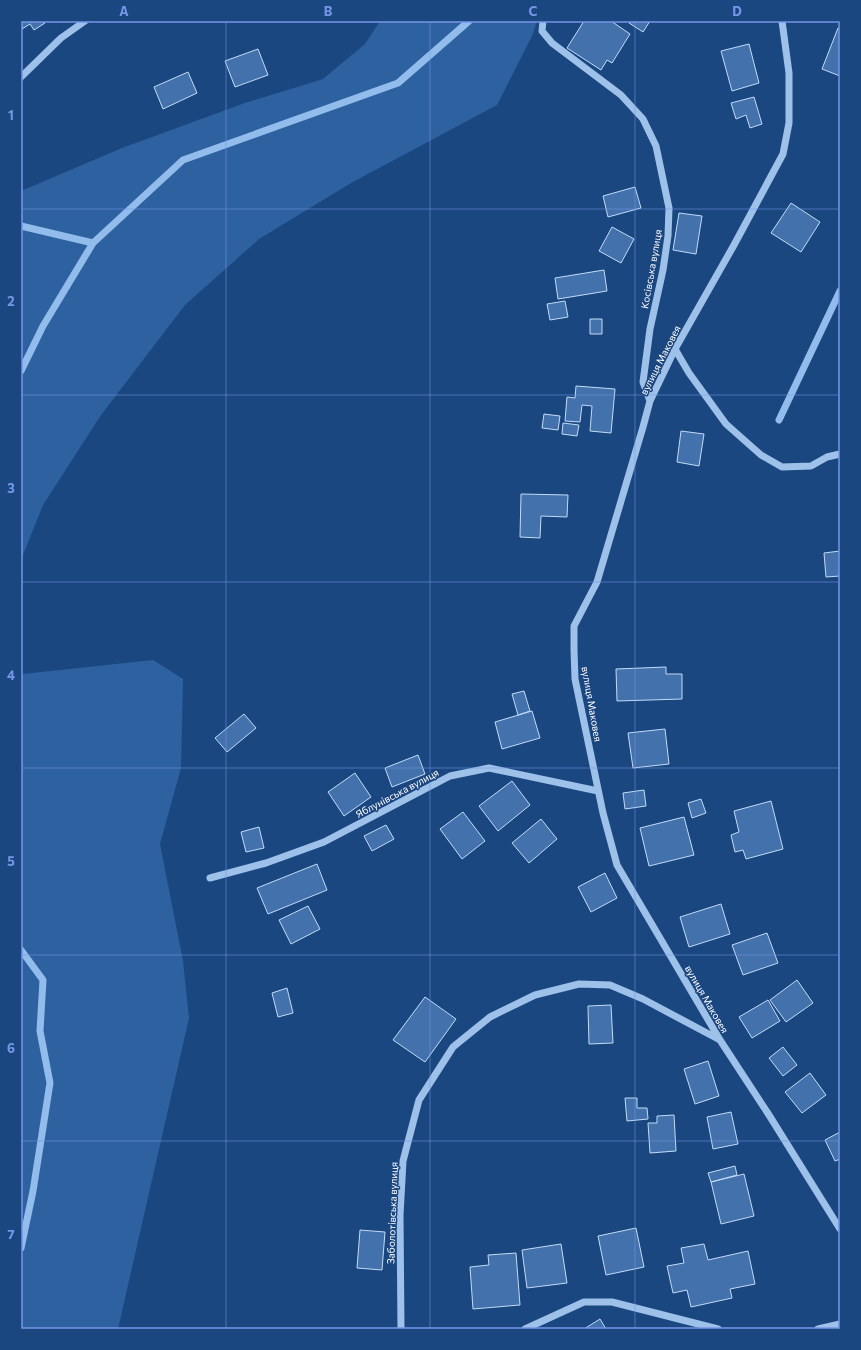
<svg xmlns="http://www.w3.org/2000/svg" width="861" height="1350" font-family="Commissioner,sans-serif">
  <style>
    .green { fill: #2e61a0 }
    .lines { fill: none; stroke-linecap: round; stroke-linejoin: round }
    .stream { stroke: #91bcec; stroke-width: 7 }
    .building { fill: #4371ab; stroke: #c3dbf8 }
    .minor { stroke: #9ec1ea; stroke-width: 7 }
    .grid { fill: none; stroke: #7795e8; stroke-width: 1; stroke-opacity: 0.55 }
    .labels { text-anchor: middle; stroke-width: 3; stroke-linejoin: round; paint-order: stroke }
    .street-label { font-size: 10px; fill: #fff; stroke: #1b4781 }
    .neatline { fill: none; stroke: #7795e8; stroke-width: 1.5 }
    .grid-label { font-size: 13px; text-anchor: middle; font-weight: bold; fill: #7795e8 }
  </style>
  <rect width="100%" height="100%" fill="#1b4781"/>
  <!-- green -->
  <path class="green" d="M380,21h157l-5,15 -35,69 -146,78 -92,56 -74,66 -84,110 -58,90 -22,55v-369l101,-43 123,-45 78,-24 42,-35z
    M153,660l30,19 -2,89 -21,76 23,117 6,57 -71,311h-97v-656l2,1z"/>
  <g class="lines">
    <!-- stream -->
    <path class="stream" d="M21,226l72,17
      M21,371l22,-45 50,-83 90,-83 215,-77 71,-62
      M779,420l61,-129
      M21,950l22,30 -3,51 10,52 -17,108 -12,57"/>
  </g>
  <!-- building -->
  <path class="building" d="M21,21h23l1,2 -11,7 -4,-6 -8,5z
    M584,21h27l19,13 -18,29 -5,-3 -6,10 -34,-22z
    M630,21h20l-7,11 -14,-9z
    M838,28l2,1v47l-18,-7z
    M749,44l10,39 -27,8 -11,-40z
    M258,49l10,26 -33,12 -10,-26z
    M188,72l9,21 -34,16 -9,-22z
    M754,97l8,27 -12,4 -4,-13 -10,4 -5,-16z
    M635,187l6,21 -33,9 -5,-21z
    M791,203l29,19 -19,30 -30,-19z
    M679,213l23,3 -6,38 -23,-4z
    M612,227l22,12 -13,24 -22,-12z
    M604,270l3,21 -49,8 -3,-21z
    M565,301l3,16 -18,3 -3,-16z
    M590,319h12v15h-12z
    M576,386l39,3 -4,44 -21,-2 2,-25 -10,-1 -2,17 -15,-1 2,-24 8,1z
    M544,414l16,2 -2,14 -16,-2z
    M563,423l16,2 -2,11 -15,-2z
    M681,431l23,3 -5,32 -22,-4z
    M521,494l47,1 -1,22 -26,-1 -1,22 -20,-1z
    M840,551v25l-14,1 -2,-24z
    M666,667v7h16v25l-65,2 -1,-32z
    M524,691l6,20 -12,4 -6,-21z
    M532,711l8,27 -38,11 -7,-27z
    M244,714l12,14 -29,24 -12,-14z
    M665,729l4,35 -36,4 -5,-35z
    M418,755l7,19 -33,13 -7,-19z
    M355,773l16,24 -27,19 -16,-24z
    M512,781l18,24 -32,26 -19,-25z
    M644,790l2,16 -21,3 -2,-16z
    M701,799l5,14 -14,5 -4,-15z
    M771,801l12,48 -37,10 -3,-9 -8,2 -4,-17 8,-3 -5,-21z
    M463,812l22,29 -23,18 -22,-30z
    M684,817l10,38 -45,11 -9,-38z
    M541,819l16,20 -28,24 -17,-20z
    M386,825l8,14 -22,12 -8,-15z
    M259,827l5,21 -18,4 -5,-20z
    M317,864l10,26 -59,24 -11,-26z
    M605,873l12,25 -26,14 -13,-25z
    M721,904l9,30 -41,13 -9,-30z
    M308,906l12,23 -29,15 -12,-24z
    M767,933l11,30 -35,12 -11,-30z
    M797,980l16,23 -27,19 -16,-22z
    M287,988l6,25 -15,4 -6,-24z
    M425,997l31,22 -31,43 -32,-22z
    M768,1000l12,21 -28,17 -13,-21z
    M611,1005l2,38 -24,1 -1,-38z
    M783,1047l14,18 -14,11 -14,-18z
    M708,1061l11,35 -24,8 -11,-35z
    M810,1073l16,22 -24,18 -17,-21z
    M625,1098h12v10h10l1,11 -21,2z
    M731,1112l7,32 -25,5 -6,-32z
    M674,1115l2,36 -26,2 -2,-30h9v-7z
    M840,1132v27l-5,2 -10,-21z
    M735,1166l2,9 -26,7 -3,-9z
    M744,1174l10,42 -33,8 -10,-42z
    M636,1228l8,39 -38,8 -8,-39z
    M360,1230l25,2 -3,38 -25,-2z
    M561,1244l6,39 -40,5 -5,-38z
    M704,1244l4,16 40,-9 7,33 -25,5 2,9 -41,9 -4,-17 -14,3 -6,-27 17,-3 -3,-15z
    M516,1253l4,52 -47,4 -3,-42 19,-2 -1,-10z
    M600,1319l6,10h-22z"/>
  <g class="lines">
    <!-- minor -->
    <path class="minor" d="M543,21l-1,10 10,12 69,52 22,24 13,27 13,62 -1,28 -5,34 -13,59 -7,53 7,19
      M782,21l7,52v50l-6,31 -49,91 -59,104 -25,52 -7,26 -46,155 -23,44v24l1,29 28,134 14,52 103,175 49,75 71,114
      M21,77l40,-39 24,-17
      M675,349l14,24 37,51 35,31 21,12 29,-1 16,-9 13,-3
      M210,878l56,-15 58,-21 126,-66 39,-8 109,23
      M401,1329l-1,-114 3,-54 16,-61 34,-53 37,-30 45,-22 44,-11 31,1 33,14 77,41
      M525,1329l59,-27h28l106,27
      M818,1329l22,-5"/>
  </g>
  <!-- grid -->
  <path class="grid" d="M226,21v1308M430,21v1308M635,21v1308M21,209h819M21,395h819M21,582h819M21,768h819M21,955h819M21,1141h819"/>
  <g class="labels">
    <!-- street labels -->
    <g class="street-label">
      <text transform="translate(651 269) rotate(-80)" y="4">Косівська вулиця</text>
      <text transform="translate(660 360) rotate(-63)" y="4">вулиця Маковея</text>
      <text transform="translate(592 704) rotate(80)" y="4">вулиця Маковея</text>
      <text transform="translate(397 793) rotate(-28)" y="4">Яблунівська вулиця</text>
      <text transform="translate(707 999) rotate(60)" y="4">вулиця Маковея</text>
      <text transform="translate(392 1213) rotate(-88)" y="4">Заболотівська вулиця</text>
    </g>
  </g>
  <!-- border -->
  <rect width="861" height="1350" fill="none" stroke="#1b4781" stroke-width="44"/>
  <rect x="22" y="22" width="817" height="1306" class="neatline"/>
  <g class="grid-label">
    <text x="124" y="16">A</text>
    <text x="328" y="16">B</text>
    <text x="533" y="16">C</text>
    <text x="737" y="16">D</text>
    <text x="11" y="120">1</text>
    <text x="11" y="306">2</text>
    <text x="11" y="493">3</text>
    <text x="11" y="680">4</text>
    <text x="11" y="866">5</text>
    <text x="11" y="1053">6</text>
    <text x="11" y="1239">7</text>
  </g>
</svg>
